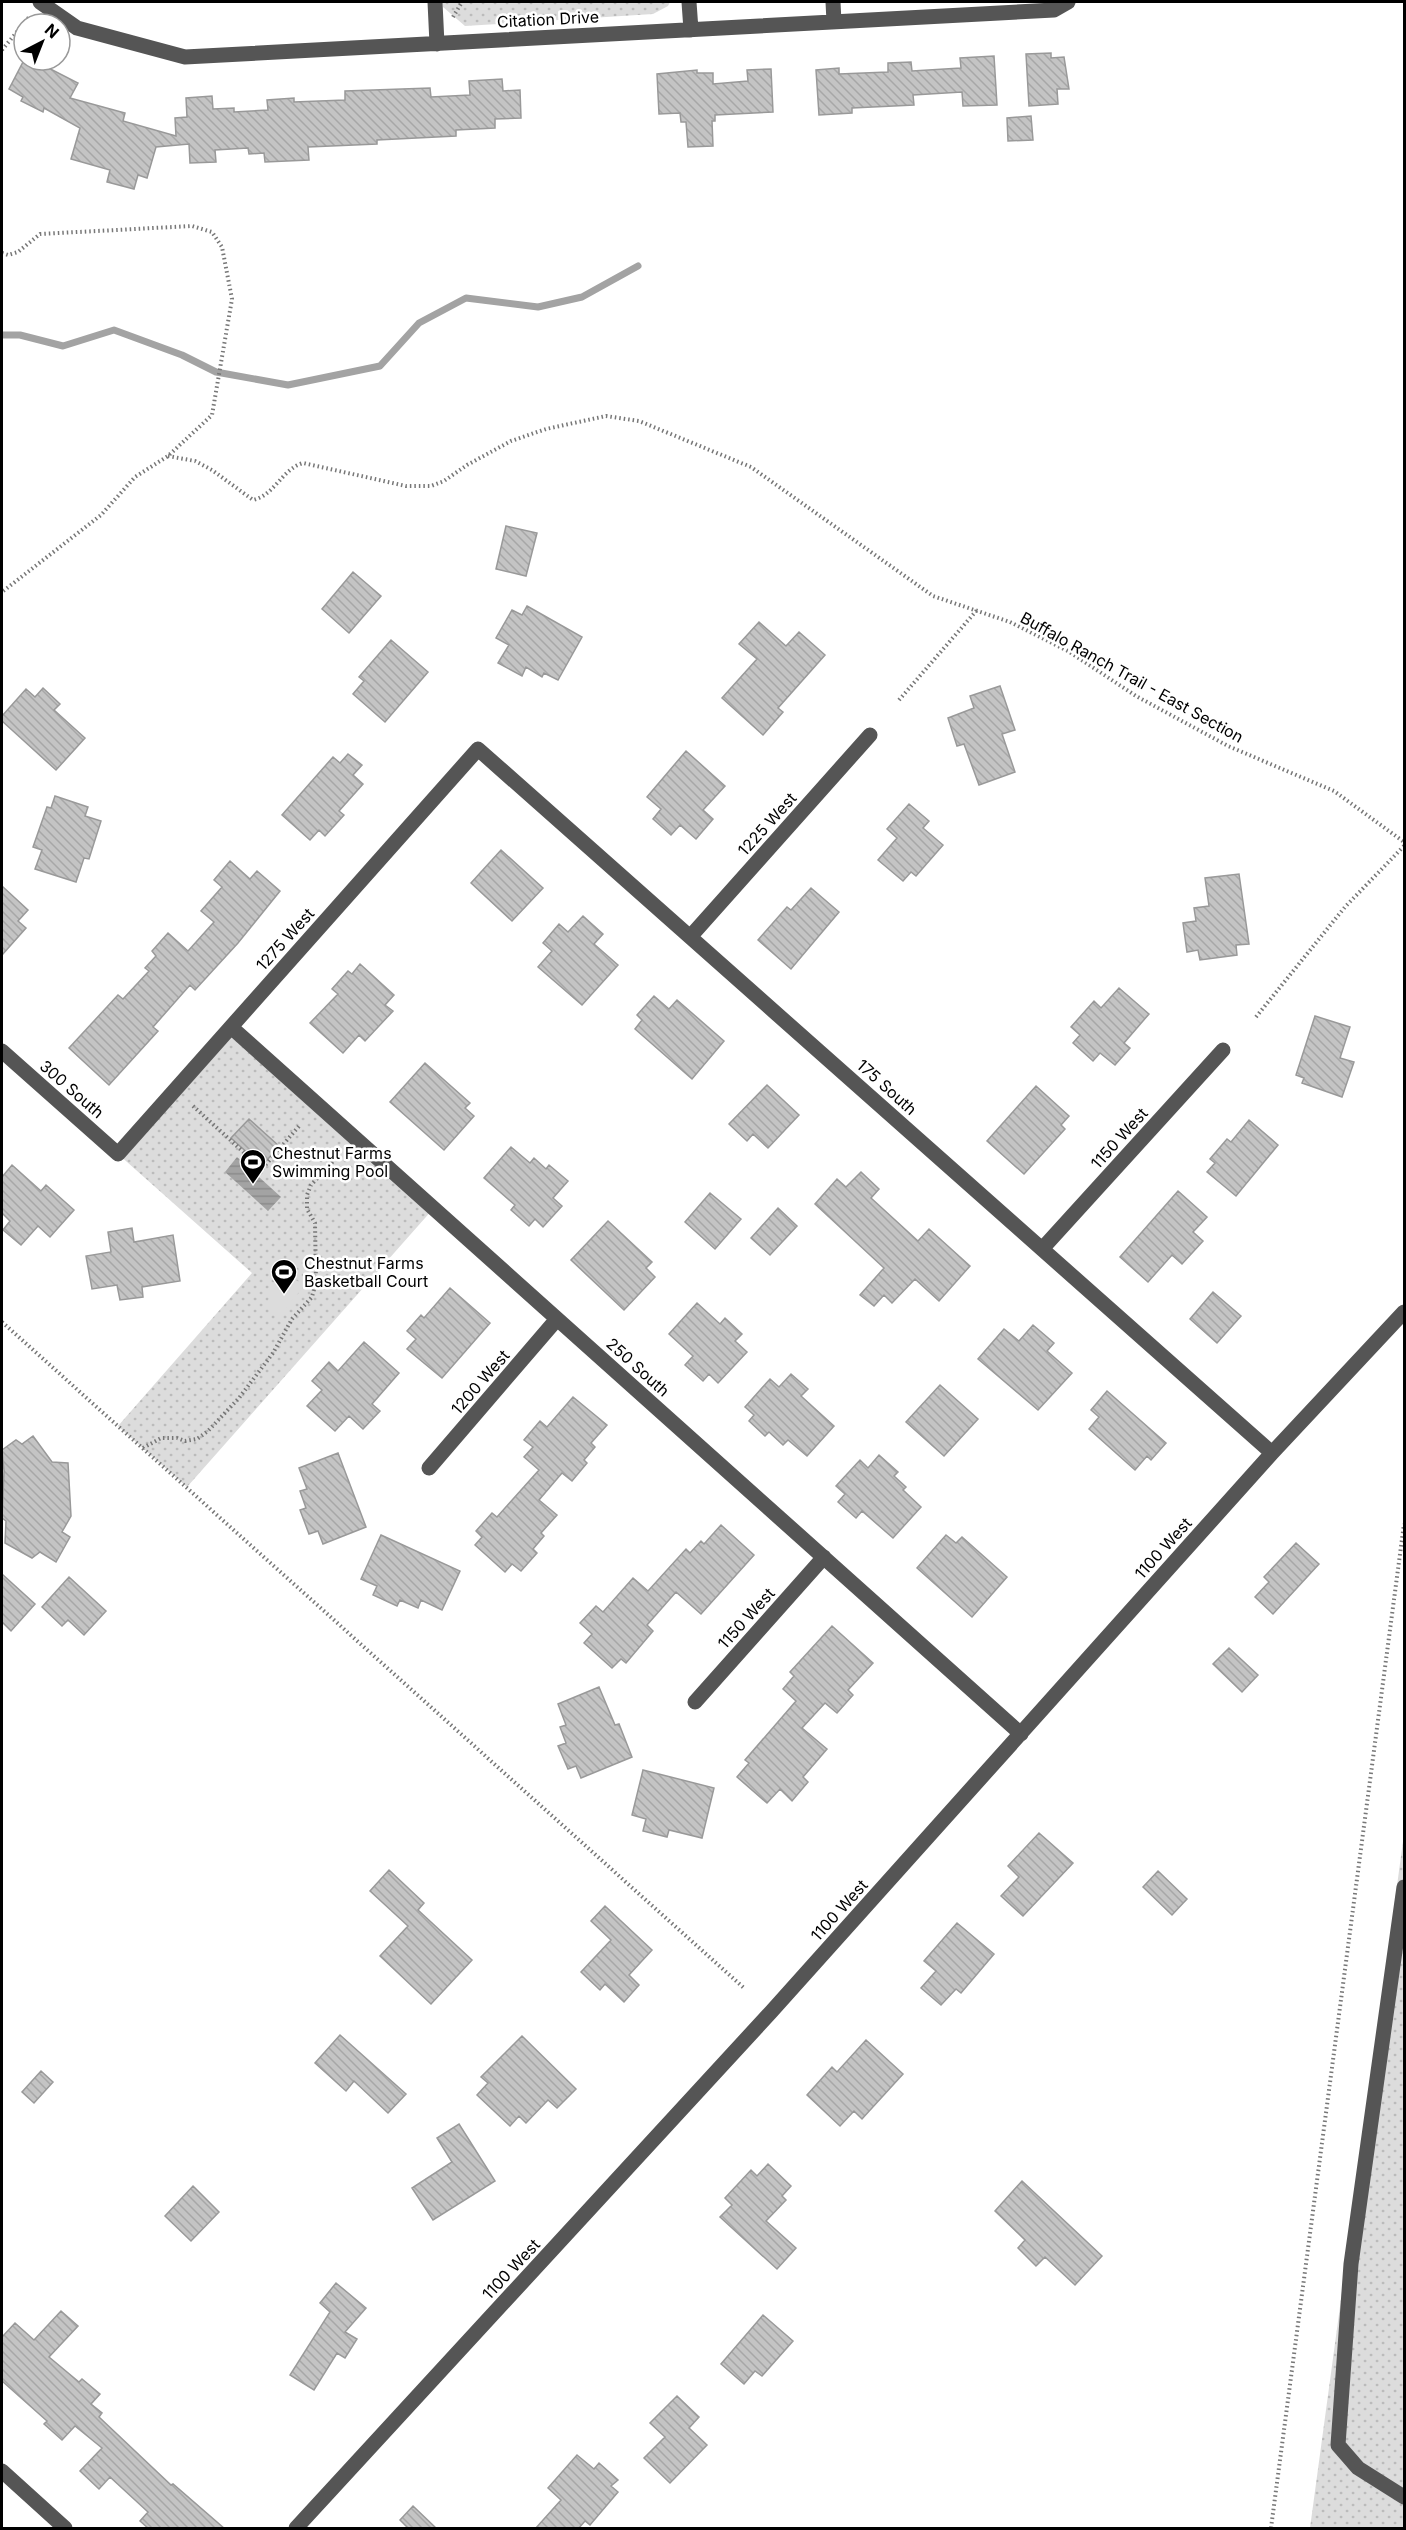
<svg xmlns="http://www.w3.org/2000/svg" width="1406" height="2530" font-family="Inter,sans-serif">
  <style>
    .grass { fill: url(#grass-dots) }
    .pitch { fill: #dcdcdc }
    .water { fill: url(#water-rules) }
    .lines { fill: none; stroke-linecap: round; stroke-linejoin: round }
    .stream { stroke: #a3a3a3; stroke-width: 7 }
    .building { fill: url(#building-back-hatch); stroke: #999; stroke-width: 1.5 }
    .path { stroke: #777; stroke-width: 4; stroke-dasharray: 1.5 3; stroke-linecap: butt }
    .minor { stroke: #555; stroke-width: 15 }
    .labels { text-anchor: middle; stroke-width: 5; stroke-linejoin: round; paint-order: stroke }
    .street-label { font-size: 16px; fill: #000; stroke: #fff }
    .poi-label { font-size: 16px; fill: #000; stroke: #fff; text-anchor: start }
  </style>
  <defs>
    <pattern id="grass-dots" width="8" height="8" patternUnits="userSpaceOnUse" patternTransform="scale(1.5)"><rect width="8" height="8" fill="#dcdcdc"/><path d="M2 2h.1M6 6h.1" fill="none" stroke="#bbb" stroke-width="1.8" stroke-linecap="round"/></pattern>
    <pattern id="water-rules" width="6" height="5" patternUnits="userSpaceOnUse" patternTransform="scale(1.5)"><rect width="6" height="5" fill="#a3a3a3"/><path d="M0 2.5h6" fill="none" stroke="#8b8b8b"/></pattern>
    <pattern id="building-back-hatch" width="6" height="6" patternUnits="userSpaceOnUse" patternTransform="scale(1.5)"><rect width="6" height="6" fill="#c4c4c4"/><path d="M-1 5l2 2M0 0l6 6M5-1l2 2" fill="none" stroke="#a7a7a7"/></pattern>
  </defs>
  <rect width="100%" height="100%" fill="#fff"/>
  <!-- grass -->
  <path class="grass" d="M442,2h228l-2,4 -15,8 -188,12 -22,-19z
    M231,1027l202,182 -246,278 -69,-61 134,-153 -134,-119z
    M1404,1834v694h-94z"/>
  <!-- pitch -->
  <path class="pitch" d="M288,1276l17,9 -28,34 -10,-15 6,-18z"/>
  <!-- water -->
  <path class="water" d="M237,1157l44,40 -13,14 -43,-39z"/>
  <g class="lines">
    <!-- stream -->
    <path class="stream" d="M2,335h18l43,11 51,-16 68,25 34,17 72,13 92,-19 39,-43 47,-25 72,9 44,-10 56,-31"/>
  </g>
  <!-- building -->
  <path class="building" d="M1051,53v5l13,-1 5,32h-12l1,15 -29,2 -3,-52z
    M994,56l3,49 -34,1 -1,-14 -49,3 1,10 -62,3v5l-33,2 -3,-45 23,-2v6l49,-2v-9l23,-1 1,9 49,-3 -1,-10z
    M24,60h9l45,23 -8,15 55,15 -2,8 53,15 -1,-18 12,-1 -1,-19 26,-2 1,13 21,-1v4l34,-2 -1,-10 27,-2v4l51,-2v-9l85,-3 1,9 39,-2 -1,-14 33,-2 1,12 17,-1 1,28 -26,1v9l-39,2v6l-79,4v4l-69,3 1,13 -44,2 -1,-9 -15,1 -1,-6 -33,2 1,12 -26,1 -1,-19 -33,3 -9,31 -9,-3 -4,14 -27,-7 3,-12 -39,-11 9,-31 -36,-20 -1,4 -22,-11 2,-4 -14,-8z
    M771,69l2,43 -58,3v6h-3l1,25 -25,1 -2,-25h-5l-1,-9 -21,1 -2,-40 40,-4v3h16v11l35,-3 -1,-11z
    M1031,116l2,24 -25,1 -1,-23z
    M506,526l31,7 -11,43 -30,-7z
    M353,572l28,24 -32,37 -27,-24z
    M527,606l55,31 -24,43 -14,-7 -2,4 -16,-10 -4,9 -24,-13 11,-18 -13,-7 16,-28 10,5z
    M759,622l27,24 13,-14 26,23 -47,53 5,4 -20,23 -41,-37 35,-39 -18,-15z
    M391,640l37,32 -43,50 -32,-28 11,-13 -5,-4z
    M1000,686l15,44 -13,4 13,38 -36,13 -15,-41 -7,2 -9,-28 26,-10 -4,-12z
    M43,688l17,16 -6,6 31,28 -29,32 -54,-49v-5l24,-27 9,8z
    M686,751l39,35 -22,24 10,9 -17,20 -16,-14 -9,10 -18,-16 8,-10 -14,-12z
    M348,754l14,11 -9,10 10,9 -24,27 5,4 -19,21 -6,-6 -9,10 -28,-25 51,-58 7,6z
    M55,796l33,11 -3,9 16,5 -12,38 -5,-1 -8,24 -41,-13 7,-19 -9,-3 14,-40 4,1z
    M909,804l20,17 -6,7 20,17 -27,31 -5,-4 -8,9 -25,-21 19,-22 -10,-9z
    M501,850l42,38 -31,33 -41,-38z
    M230,861l20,18 7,-8 23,20 -42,52 -43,47 -5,-5 -37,42 5,4 -49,54 -40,-37 49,-53 5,4 26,-28 -4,-3 11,-12 -4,-5 16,-18 20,18 26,-29 -13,-11 21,-24 -8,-7z
    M1239,874l10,70 -13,1 1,10 -37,5 -2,-10 -11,2 -4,-29 13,-2 -2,-13 15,-2 -4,-28z
    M2,886l26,24 -10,11 8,7 -24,27z
    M811,888l28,24 -48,57 -33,-29 29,-33 4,3z
    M583,916l20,18 -9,10 24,21 -36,40 -44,-38 14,-16 -9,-8 16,-19 9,8z
    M360,964l34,31 -9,10 8,6 -28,30 -6,-6 -16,18 -33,-30 28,-29 -6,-5 16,-18 4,3z
    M1119,988l30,26 -25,29 6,5 -15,17 -15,-12 -7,8 -20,-18 7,-8 -9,-8 23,-26 7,7z
    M654,996l15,13 8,-9 47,41 -32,38 -57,-50 7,-9 -5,-5z
    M1315,1016l35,11 -10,31 14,4 -12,35 -40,-14 2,-5 -8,-3z
    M425,1063l45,40 -5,5 9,8 -30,34 -54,-48z
    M767,1085l32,30 -31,33 -15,-14 -6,7 -18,-17z
    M1036,1086l33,30 -8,9 4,4 -41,45 -37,-33z
    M249,1119l30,27 -17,20 -31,-28z
    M1249,1120l29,25 -42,51 -29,-24 8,-9 -5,-4 17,-20 4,3z
    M511,1147l19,16 4,-5 12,11 3,-4 19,16 -15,17 9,8 -19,21 -8,-8 -6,7 -18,-16 4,-5 -31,-27z
    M12,1165l29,26 5,-6 28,25 -24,27 -12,-11 -17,19 -18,-15 7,-9 -8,-8v-36z
    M861,1172l18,17 -8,9 47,43 11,-12 41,37 -31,35 -24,-22 -23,24 -8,-8 -10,11 -14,-11 24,-27 -69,-64 22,-25 9,8z
    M1178,1191l29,26 -14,15 10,9 -21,23 -10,-9 -24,27 -28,-25z
    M710,1193l31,26 -26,30 -30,-27z
    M778,1208l19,18 -27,29 -19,-17z
    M608,1221l44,41 -6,6 9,9 -31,33 -53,-50z
    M132,1228l2,14 39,-7 7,46 -38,6 1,10 -23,3 -3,-15 -25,4 -6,-33 25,-4 -3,-20z
    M450,1288l40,35 -48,55 -35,-29 9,-10 -9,-8 14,-16 3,3z
    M1213,1292l28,24 -24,27 -27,-24z
    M697,1303l23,21 5,-6 17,16 -7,7 12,11 -29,31 -9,-9 -6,7 -18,-16 8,-9 -24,-22z
    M1033,1325l21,18 -7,8 25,22 -34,37 -60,-51 26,-30 15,12z
    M364,1342l35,31 -27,31 8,7 -17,18 -14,-13 -14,15 -28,-25 15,-16 -10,-9 17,-19 9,9z
    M791,1374l17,15 -7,7 33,30 -27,30 -19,-16 -5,5 -14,-13 -4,4 -16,-15 5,-6 -9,-8 25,-28 9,8z
    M940,1385l38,34 -34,37 -38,-34z
    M1107,1391l59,52 -15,17 -4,-4 -12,14 -46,-41 10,-12 -8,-7z
    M573,1397l34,28 -16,18 4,4 -11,13 3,3 -15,18 -10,-8 -23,27 18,15 -16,18 3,3 -11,13 4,4 -16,18 -9,-7 -7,8 -30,-27 7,-8 -6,-6 16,-18 5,4 42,-47 -15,-13 9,-10 -9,-7 16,-19 7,6z
    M33,1436l19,26 16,1 3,53 -9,16 8,5 -14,25 -16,-10 -8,6 -27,-15 1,-22 -4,-3 2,-47 -2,-21 14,-10 6,4z
    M338,1453l28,74 -43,17 -5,-13 -9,3 -9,-24 6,-2 -6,-17 7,-2 -8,-21z
    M879,1455l19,17 -4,4 12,11 -3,3 18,17 -28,31 -31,-27 -6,7 -18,-16 7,-8 -9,-8 24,-26 8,8z
    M721,1525l33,30 -53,59 -25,-22 -29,33 6,6 -27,32 -5,-4 -9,9 -28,-25 8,-9 -12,-11 16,-17 7,6 30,-34 15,13 38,-42 4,4 11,-12 3,3z
    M381,1535l79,36 -18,39 -21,-10 -3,8 -18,-8 -3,6 -24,-11 4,-9 -16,-7z
    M946,1535l10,8 6,-6 45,40 -35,40 -55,-49z
    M1296,1543l23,21 -46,50 -18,-17 14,-15 -5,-5z
    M2,1574l33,30 -24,27 -9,-9z
    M69,1577l37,34 -22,24 -16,-15 -6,6 -20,-19z
    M832,1626l41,37 -25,27 5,5 -16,18 -12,-10 -23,25 25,21 -24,28 5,5 -16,19 -12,-12 -13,14 -30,-26 12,-14 -4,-3 51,-59 -13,-12 11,-13 -4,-4z
    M1229,1648l29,27 -16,17 -29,-28z
    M599,1687l16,38 4,-1 13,33 -51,21 -5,-12 -8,3 -10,-23 8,-3 -6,-16 6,-2 -8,-21z
    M643,1770l71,18 -12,50 -33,-8 -2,7 -24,-6 3,-12 -14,-4z
    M1039,1833l34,30 -50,53 -22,-20 18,-19 -11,-11z
    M389,1870l35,33 -6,7 54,50 -41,44 -51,-48 28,-30 -38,-35z
    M1158,1871l29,28 -15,16 -29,-28z
    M605,1906l47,44 -23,25 10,10 -15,17 -19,-18 -5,6 -19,-18 30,-32 -20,-19z
    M957,1923l37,31 -33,39 -5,-4 -15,16 -20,-17 15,-17 -12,-10z
    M340,2035l66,59 -18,19 -34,-32 -8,10 -31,-28z
    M522,2036l54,53 -19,19 -9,-8 -22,23 -7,-7 -9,10 -33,-31 11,-12 -7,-6z
    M866,2040l37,34 -41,45 -8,-8 -14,15 -33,-31 25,-28 5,5z
    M41,2071l12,11 -19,21 -12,-11z
    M459,2124l36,57 -62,39 -21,-32 40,-26 -15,-24z
    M768,2164l23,22 -9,10 4,4 -20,21 30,27 -19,21 -57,-52 12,-12 -7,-7 26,-28 6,6z
    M1022,2181l80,75 -27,29 -30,-28 -9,9 -18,-18 7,-8 -30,-29z
    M193,2186l26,26 -28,29 -26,-25z
    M336,2283l30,25 -21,24 12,7 -12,19 -8,-5 -23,37 -24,-15 40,-63 -10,-9z
    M61,2311l17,15 -29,31 30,25 3,-3 18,15 -9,10 11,9 -3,4 72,68 2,-1 52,45h-76l-9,-8 8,-9 -38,-35 -11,12 -19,-18 22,-23 -27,-22 -13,14 -18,-16 3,-3 -45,-40v-44l13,-14 19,17z
    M763,2315l30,26 -31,35 -7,-5 -11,13 -23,-20z
    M677,2396l22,21 -10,11 18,17 -37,38 -26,-25 21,-21 -15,-14z
    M577,2455l17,14 5,-6 19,17 -7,6 7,6 -28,33 -5,-4 -7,8h-43l26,-29 -13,-12z
    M413,2506l24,23h-28l-9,-9z"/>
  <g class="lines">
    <!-- path -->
    <path class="path" d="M453,17l9,-15
      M2,50l28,-34
      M2,253l6,2 10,-3 22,-18 152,-8 20,6 10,15 10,52 -20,116 -44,41 -33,21 -34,38 -99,77
      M168,456l27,5 17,9 41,30c22,-5 29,-31 50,-37l103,23h25l13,-5 23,-16 44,-24 35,-12 60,-13 33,5 112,46 182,129 77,26 58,29 68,45 92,50 106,45 70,51
      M899,700l78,-90
      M1256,1017l89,-110 59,-61
      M193,1106l69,63 38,-44
      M2,1322l743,667
      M143,1448l18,-10h16l8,3 12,-2 11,-8 31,-33 34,-45 19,-34 20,-22 4,-15 -1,-59 -8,-14v-14l4,-10 26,-28
      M1271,2528l133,-1004"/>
    <!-- minor -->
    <path class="minor" d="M40,2l37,26 108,29 869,-47 14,-8
      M435,2l2,42
      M689,2l2,28
      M833,2l1,20
      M690,937l180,-202
      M231,1027l790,707
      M2,1051l116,103 360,-405 794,704
      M1042,1249l181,-199
      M429,1468l128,-149
      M695,1702l129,-145
      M1404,1887l-53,377 -13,181 20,23 46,29
      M2,2471l63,57
      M296,2528l475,-516 501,-559 132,-141"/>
  </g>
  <!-- icons -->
  <defs>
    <g id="stadium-pin" transform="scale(1.35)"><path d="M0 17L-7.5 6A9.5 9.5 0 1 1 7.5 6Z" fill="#000" stroke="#fff"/><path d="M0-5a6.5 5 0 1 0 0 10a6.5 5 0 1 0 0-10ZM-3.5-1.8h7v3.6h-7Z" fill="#fff"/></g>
  </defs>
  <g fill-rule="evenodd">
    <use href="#stadium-pin" x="253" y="1162"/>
    <use href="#stadium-pin" x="284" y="1272"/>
  </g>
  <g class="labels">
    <!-- street labels -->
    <g class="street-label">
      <text transform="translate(548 19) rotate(-3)" y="6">Citation Drive</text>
      <text transform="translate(1132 677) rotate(29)" y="6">Buffalo Ranch Trail - East Section</text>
      <text transform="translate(767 824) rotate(-48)" y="6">1225 West</text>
      <text transform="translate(285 939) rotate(-48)" y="6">1275 West</text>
      <text transform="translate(887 1087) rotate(42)" y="6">175 South</text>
      <text transform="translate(72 1089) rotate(41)" y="6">300 South</text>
      <text transform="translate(1119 1138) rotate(-48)" y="6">1150 West</text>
      <text transform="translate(638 1367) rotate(42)" y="6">250 South</text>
      <text transform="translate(480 1382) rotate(-49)" y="6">1200 West</text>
      <text transform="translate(1163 1548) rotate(-48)" y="6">1100 West</text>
      <text transform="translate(746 1618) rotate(-48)" y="6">1150 West</text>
      <text transform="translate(839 1910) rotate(-48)" y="6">1100 West</text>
      <text transform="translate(511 2269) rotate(-47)" y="6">1100 West</text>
    </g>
    <!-- poi labels -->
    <g class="poi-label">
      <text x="272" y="1159">Chestnut Farms<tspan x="272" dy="18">Swimming Pool</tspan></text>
      <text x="304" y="1269">Chestnut Farms<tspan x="304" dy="18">Basketball Court</tspan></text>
    </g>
  </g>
  <!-- border -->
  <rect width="1406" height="2530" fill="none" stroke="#000000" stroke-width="6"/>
  <!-- north arrow -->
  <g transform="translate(42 42) rotate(42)"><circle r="28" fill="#ffffff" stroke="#999999" stroke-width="1.5"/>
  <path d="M0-4.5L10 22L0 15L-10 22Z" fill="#000000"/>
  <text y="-9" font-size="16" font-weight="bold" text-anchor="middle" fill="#000000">N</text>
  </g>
</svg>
